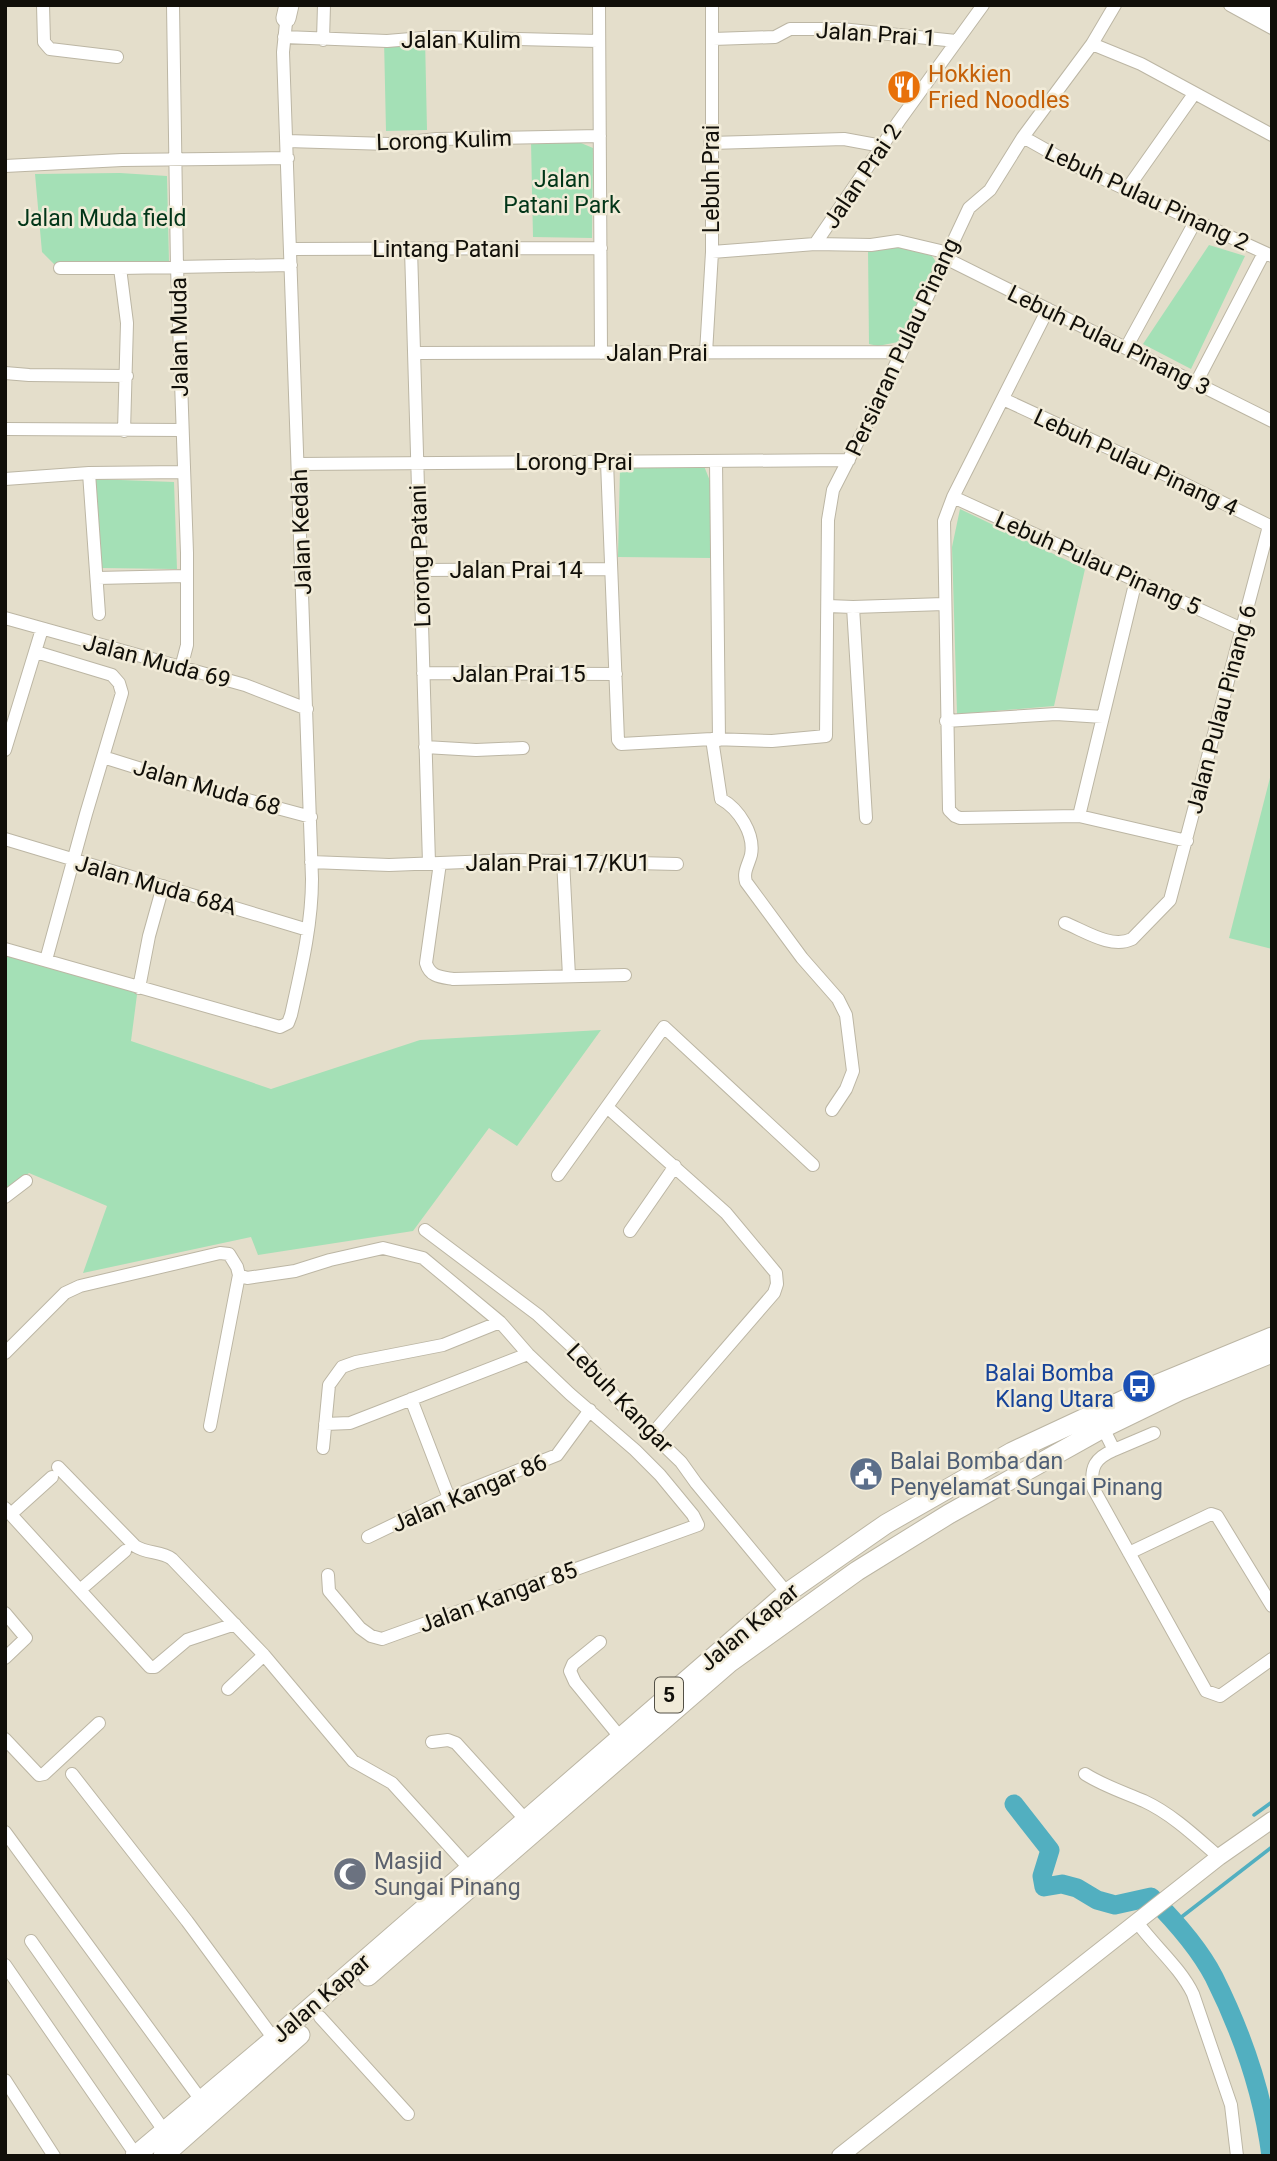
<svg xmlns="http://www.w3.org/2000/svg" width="1277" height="2161" font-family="Roboto,sans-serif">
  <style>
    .green { fill: #a4e0b6 }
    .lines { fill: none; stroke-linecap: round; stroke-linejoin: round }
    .stream { stroke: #52afc0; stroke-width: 3.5 }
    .river { stroke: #52afc0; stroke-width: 19 }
    .minor-casing { stroke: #bcb6a4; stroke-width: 14 }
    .major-casing { stroke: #bcb6a4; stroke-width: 18 }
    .highway-casing { stroke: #bcb6a4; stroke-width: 21 }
    .minor { stroke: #fff; stroke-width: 12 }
    .major { stroke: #fff; stroke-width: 16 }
    .highway { stroke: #fff; stroke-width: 19 }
    .labels { text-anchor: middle; stroke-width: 5; stroke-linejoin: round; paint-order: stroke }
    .shield { fill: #f1ebd8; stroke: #545147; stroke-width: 2 }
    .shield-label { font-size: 21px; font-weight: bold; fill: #110f09 }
    .street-label { font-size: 23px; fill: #110f09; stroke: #f1ebd8 }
    .food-label { font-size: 23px; fill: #c56008; stroke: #f1ebd8; text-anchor: start }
    .park-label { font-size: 23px; fill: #013518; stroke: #f1ebd8 }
    .transit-label { font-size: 23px; fill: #164399; stroke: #f1ebd8; text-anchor: end }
    .service-label { font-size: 23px; fill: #4e5e75; stroke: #f1ebd8; text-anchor: start }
    .worship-label { font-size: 23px; fill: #5b616d; stroke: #f1ebd8; text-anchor: start }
  </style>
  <rect width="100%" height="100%" fill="#e4decb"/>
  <!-- green -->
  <path class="green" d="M425,38l2,92 -41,1 -2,-92z
    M531,142l50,1 12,5 -1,90 -59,-1z
    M120,173l47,3 2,86 -115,2 -12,-12 -7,-78z
    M1209,245l36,11 -54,113 -48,-25z
    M894,247c15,2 39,0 42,17l-38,78 -20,4 -9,-2 -1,-95z
    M704,466l6,15 1,77 -93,-1 2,-89z
    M94,479l80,3 3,87 -76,-1z
    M960,509l125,60 -31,137 -97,8 -5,-167z
    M1272,770v179l-43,-11z
    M5,949l133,38 -7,54 140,48 149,-49 181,-10 -84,116 -28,-18 -76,103 -155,24 -7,-18 -168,36 24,-67 -78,-33 -24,18z"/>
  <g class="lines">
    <!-- stream -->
    <path class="stream" d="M1254,1815l18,-13
      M1175,1922l97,-75"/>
    <!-- river -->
    <path class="river" d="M1014,1804l36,46 -8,26 2,11 18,-3 15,4 20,12 18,5 36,-8c23,23 48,51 63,80 28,56 49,117 57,179"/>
    <!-- minor casing -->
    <g class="minor-casing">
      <path id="minor" d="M43,5l1,37 6,7 67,8
        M173,5l4,262 10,286v92l-6,23
        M599,5l2,348
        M1230,5l42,23
        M284,37l103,4 48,-4 163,4
        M713,39l62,-2 15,-8h51l115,12
        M323,40l1,-35
        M1092,44l49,20 131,71
        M1023,137l48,27 201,92
        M287,141l102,3 48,-5 163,-3
        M710,143l134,-4 38,7
        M5,166l117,-6 166,-2
        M1127,189l67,-95
        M815,244l84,-123 84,-116
        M291,249l310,-1
        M411,249l18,614
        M712,252l103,-8 56,1 27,-4 51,12
        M947,259l325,162
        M60,268h60
        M1048,309l-95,188 -9,24 5,289 6,6 5,2 119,-2 108,25
        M1126,348l69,-126
        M414,353l486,-1
        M706,353l6,-101v-247
        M5,373l24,2 98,1
        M1196,383l68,-130
        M1003,399l149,69 120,59
        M5,429l177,1
        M124,431l3,-108 -7,-55 171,-3
        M716,461l3,279
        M607,462l11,278 3,4 91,-5 60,2 54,-5 2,-216 5,-30 45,-88 91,-194 21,-18 33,-53 69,-93 23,-39
        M298,464l551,-4
        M89,473l10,141
        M5,479l84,-6 95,-1
        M953,497l289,132
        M420,570l191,-1
        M97,578l88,-2
        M828,606l25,1 91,-3
        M853,607l13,211
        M5,618l240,67 62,24
        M36,652l76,23 7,8 3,10 -36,121 -40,146
        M423,673l193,1
        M946,721l110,-7 47,3
        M712,739l9,60c18,10 34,35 30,56 -3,11 -8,17 -5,27l56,76 36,41 8,16 7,56 -7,18 -14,21
        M425,747l51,3 47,-2
        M5,750l37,-121
        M103,757l96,30 112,30
        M1079,816l57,-236
        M5,839l303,91
        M563,860l6,116
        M311,862l78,3 125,-5 163,4
        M440,863l-14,100c4,14 15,14 27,16l172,-4
        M1065,923c20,8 46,26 67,16l38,-39 99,-374
        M5,949l275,78 8,-4 3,-8c10,-45 21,-90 21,-136l-29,-827 4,-39
        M139,988l10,-52 14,-50
        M607,1107l119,106 50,60 1,11 -3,9 -121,140
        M558,1175l106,-148 149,138
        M5,1197l21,-16
        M425,1230l113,85 41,38 43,52 59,57 15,21 91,110
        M630,1231l45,-65
        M5,1353l60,-60 15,-7 140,-33 9,1 8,13 2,8 8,3 48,-7 35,-11 53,-12 40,10 77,64 28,32 42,40 65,56 25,25 33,40 5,10
        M411,1399l38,99
        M325,1424l25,-1 178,-69
        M210,1426l29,-151
        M1103,1428l11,22 40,-17
        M323,1448l6,-63 13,-18 14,-5 87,-17 57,-23
        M1114,1450c-19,8 -24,17 -21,38l113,203 14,5 52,-37
        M58,1467l77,79c12,8 26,5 37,13l92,96 89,106 39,22 78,86
        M5,1508l145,159h5l32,-27 48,-16
        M11,1514l41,-37
        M368,1537l81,-39 108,-43 33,-45
        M1129,1553l82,-39 6,2 55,90
        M328,1575l1,16 31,37 11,8 11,3 316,-114
        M80,1590l45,-39
        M5,1613l21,25 -21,20
        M600,1642l-27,22 -3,7 5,11 45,55
        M228,1689l36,-34
        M5,1739l34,36 5,-1 55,-51
        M432,1742l16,-2 8,3 69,76
        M72,1774l115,147 87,118
        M1085,1774c19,12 38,18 59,27 28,13 52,36 75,56
        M5,1832l196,268
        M1137,1922c17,24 43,45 56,72l38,111 6,51
        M31,1941l134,191
        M5,1965l131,190
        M320,2017l88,97
        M5,2080l49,76"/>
    </g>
    <!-- major casing -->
    <g class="major-casing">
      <path id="major" d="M840,2156l379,-299 53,-37"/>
    </g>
    <!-- highway casing -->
    <g class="highway-casing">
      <path id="highway" d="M1250,5l22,12
        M286,18l3,-13
        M368,1976l361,-313 128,-92 92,-57 154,-86 76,-37 93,-38
        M135,2156l139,-117 513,-446 99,-69 126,-72 146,-68 114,-47
        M163,2156l137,-121"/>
    </g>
    <!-- minor -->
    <use href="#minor" class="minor"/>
    <!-- major -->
    <use href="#major" class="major"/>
    <!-- highway -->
    <use href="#highway" class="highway"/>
  </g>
  <!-- icons -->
  <defs>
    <g id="restaurant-disc" transform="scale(1.75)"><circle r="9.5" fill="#e8710a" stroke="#f1ebd8"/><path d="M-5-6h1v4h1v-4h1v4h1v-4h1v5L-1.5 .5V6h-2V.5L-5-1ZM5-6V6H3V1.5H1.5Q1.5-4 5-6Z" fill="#fff"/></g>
    <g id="bus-disc" transform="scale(1.75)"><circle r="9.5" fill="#1a4fb4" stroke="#f1ebd8"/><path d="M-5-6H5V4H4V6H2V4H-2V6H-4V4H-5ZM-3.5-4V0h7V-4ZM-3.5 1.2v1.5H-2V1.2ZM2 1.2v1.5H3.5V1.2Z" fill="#fff"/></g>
    <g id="civic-disc" transform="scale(1.75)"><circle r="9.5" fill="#5c6f8a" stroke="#f1ebd8"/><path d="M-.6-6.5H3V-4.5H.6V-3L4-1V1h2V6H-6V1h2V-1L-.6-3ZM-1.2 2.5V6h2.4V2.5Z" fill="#fff"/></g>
    <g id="mosque-disc" transform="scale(1.75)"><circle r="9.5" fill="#6b7280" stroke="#f1ebd8"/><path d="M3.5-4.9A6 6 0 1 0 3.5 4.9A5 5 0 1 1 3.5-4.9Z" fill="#fff"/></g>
  </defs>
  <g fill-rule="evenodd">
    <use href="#restaurant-disc" x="904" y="87"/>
    <use href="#bus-disc" x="1139" y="1386"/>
    <use href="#civic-disc" x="866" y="1474"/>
    <use href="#mosque-disc" x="350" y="1874"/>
  </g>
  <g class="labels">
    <!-- shield labels -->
    <rect class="shield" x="655" y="1677.5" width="28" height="35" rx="5"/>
    <g class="shield-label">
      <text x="669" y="1702">5</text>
    </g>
    <!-- street labels -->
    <g class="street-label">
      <text transform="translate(876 34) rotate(4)" y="8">Jalan Prai 1</text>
      <text x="461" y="48">Jalan Kulim</text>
      <text transform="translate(444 140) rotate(-2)" y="8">Lorong Kulim</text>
      <text transform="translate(862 176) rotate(-56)" y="8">Jalan Prai 2</text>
      <text transform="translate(711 179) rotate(-90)" y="8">Lebuh Prai</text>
      <text transform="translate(1147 197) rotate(25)" y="8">Lebuh Pulau Pinang 2</text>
      <text x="446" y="257">Lintang Patani</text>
      <text transform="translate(179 337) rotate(-91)" y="8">Jalan Muda</text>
      <text transform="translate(1109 340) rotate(26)" y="8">Lebuh Pulau Pinang 3</text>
      <text transform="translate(902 347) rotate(-65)" y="8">Persiaran Pulau Pinang</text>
      <text x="657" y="361">Jalan Prai</text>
      <text x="574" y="470">Lorong Prai</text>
      <text transform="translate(1136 462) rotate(25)" y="8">Lebuh Pulau Pinang 4</text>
      <text transform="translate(301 532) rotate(-92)" y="8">Jalan Kedah</text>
      <text transform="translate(420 556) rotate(-92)" y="8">Lorong Patani</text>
      <text transform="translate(1098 563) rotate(24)" y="8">Lebuh Pulau Pinang 5</text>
      <text x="516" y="578">Jalan Prai 14</text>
      <text transform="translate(157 661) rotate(15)" y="8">Jalan Muda 69</text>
      <text x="519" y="682">Jalan Prai 15</text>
      <text transform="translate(1221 709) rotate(-75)" y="8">Jalan Pulau Pinang 6</text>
      <text transform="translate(207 787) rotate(16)" y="8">Jalan Muda 68</text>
      <text x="558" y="871">Jalan Prai 17/KU1</text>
      <text transform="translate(156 885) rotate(16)" y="8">Jalan Muda 68A</text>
      <text transform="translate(620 1398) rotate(46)" y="8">Lebuh Kangar</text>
      <text transform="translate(469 1493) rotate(-23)" y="8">Jalan Kangar 86</text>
      <text transform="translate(498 1597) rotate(-20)" y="8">Jalan Kangar 85</text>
      <text transform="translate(749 1627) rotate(-40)" y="8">Jalan Kapar</text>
      <text transform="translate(321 1998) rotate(-41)" y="8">Jalan Kapar</text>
    </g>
    <!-- food labels -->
    <g class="food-label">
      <text x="928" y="82">Hokkien<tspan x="928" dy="26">Fried Noodles</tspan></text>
    </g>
    <!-- park labels -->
    <g class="park-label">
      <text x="562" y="187">Jalan<tspan x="562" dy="26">Patani Park</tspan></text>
      <text x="102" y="226">Jalan Muda field</text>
    </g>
    <!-- transit labels -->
    <g class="transit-label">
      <text x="1114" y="1381">Balai Bomba<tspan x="1114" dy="26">Klang Utara</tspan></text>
    </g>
    <!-- service labels -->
    <g class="service-label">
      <text x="890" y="1469">Balai Bomba dan<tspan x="890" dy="26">Penyelamat Sungai Pinang</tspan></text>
    </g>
    <!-- worship labels -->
    <g class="worship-label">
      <text x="374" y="1869">Masjid<tspan x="374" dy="26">Sungai Pinang</tspan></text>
    </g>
  </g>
  <!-- border -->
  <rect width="1277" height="2161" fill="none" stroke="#110f09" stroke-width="14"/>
</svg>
